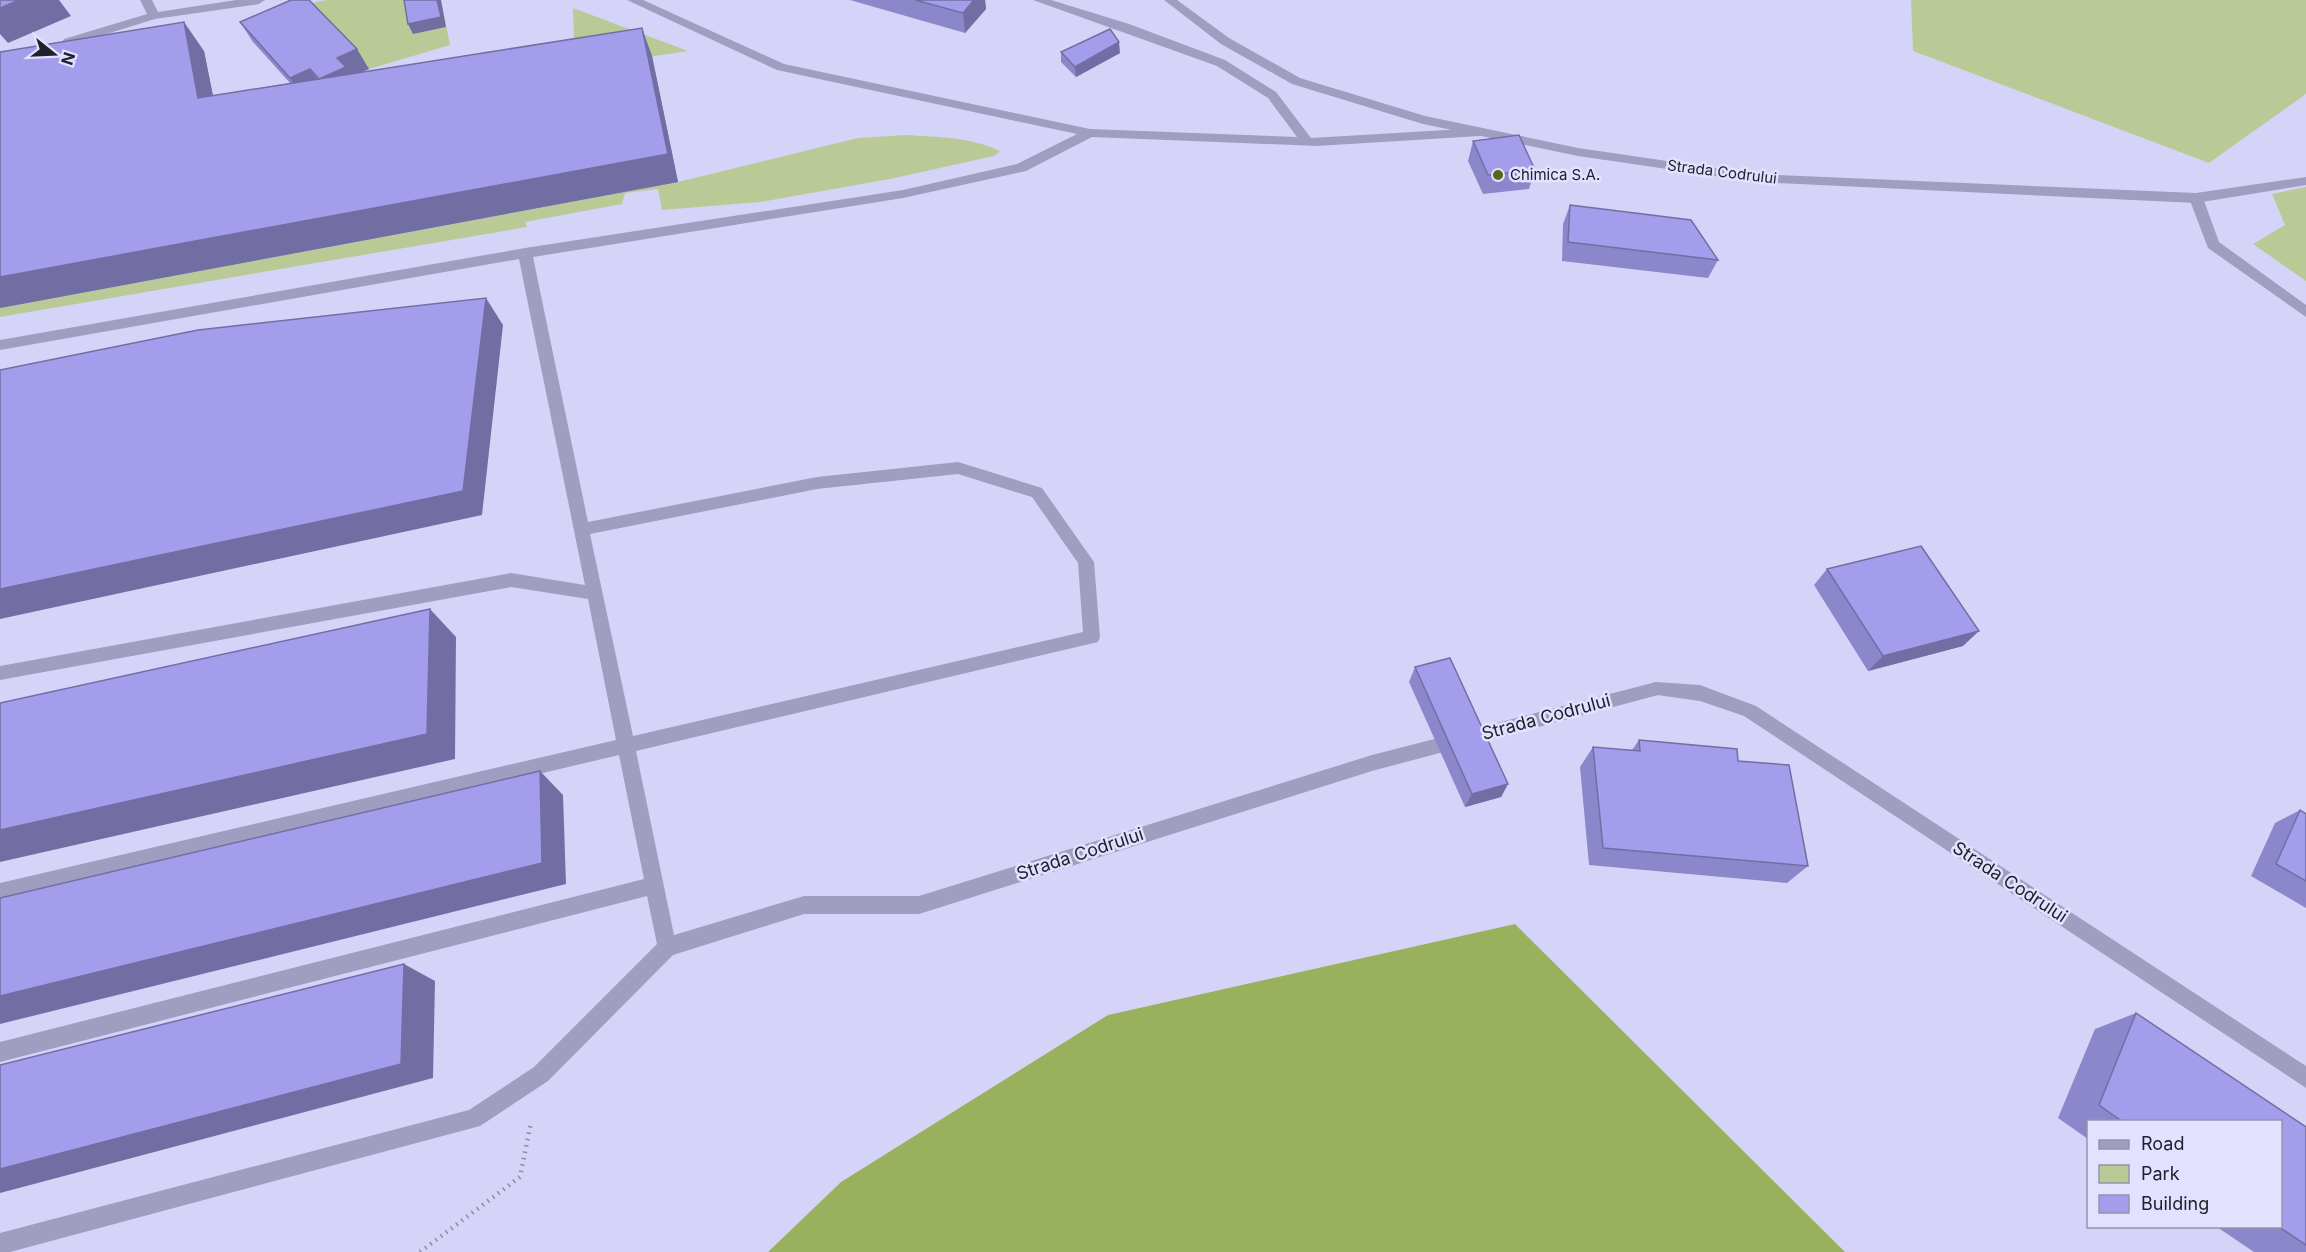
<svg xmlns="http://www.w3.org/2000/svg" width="2306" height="1252" font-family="Inter,sans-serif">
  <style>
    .built { fill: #d5d4f8; fill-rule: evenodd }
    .green { fill: #baca96 }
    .forest { fill: #99b05d }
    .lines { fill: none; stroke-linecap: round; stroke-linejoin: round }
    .path { stroke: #8e8da3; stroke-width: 4.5; stroke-dasharray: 1.5 5; stroke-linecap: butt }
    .service { fill: #9f9ec1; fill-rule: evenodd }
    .minor { fill: #9f9ec1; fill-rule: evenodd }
    .tertiary { fill: #9f9ec1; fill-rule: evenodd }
    .wall { fill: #8c87ca }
    .shaded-wall { fill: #726ea4 }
    .building { fill: #a39deb; stroke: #726ea4; stroke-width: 1.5 }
    .poi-dot { fill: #576916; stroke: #e2e1ff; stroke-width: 2 }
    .labels { text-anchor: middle; stroke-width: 5; stroke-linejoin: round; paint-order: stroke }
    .far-street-label { font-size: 15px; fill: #21212c; stroke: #e2e1ff }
    .far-poi-label { font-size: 15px; fill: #21212c; stroke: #e2e1ff; text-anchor: start }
    .street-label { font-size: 18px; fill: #21212c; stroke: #e2e1ff }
  </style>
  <rect width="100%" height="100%" fill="#e2e1ff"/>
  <!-- built -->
  <path class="built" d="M0,0h1911l3,51 295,111 97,-68v1158h-461l-330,-328 -407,91 -267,167 -73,70h-768zM2088,1122h192v104h-192z"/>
  <!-- green -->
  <path class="green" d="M327,0h114l9,45 -81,24 -53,-55 -15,-9z
    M1911,0h395v94l-97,69 -296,-112z
    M573,8l115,43 -113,17z
    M906,135c32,2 65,2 94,16l-6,5 -104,23 -130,23 -98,8 -4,-21 -33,4 -3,11 -97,18 2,5 -527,90v-9l678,-126 180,-44z
    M2306,187v94l-53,-37 32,-19 -13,-31z"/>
  <!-- forest -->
  <path class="forest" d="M1515,924l330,328h-1077l73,-70 267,-167z"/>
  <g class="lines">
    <!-- path -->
    <path class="path" d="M420,1252l100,-75 11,-55"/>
    <!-- service -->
    <path class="service" d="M140,0h12l6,12 78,-12h29l-6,4 -104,15 -87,27 -6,-4 2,-3 83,-25z
      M627,0h16l141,64 306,65 207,8 -29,-39 -51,-32 -184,-66h18l78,24 96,36 51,32 35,46 169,-10 6,4 -6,4 -163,10 -225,-9 -66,34 -123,27 -370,59 55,265 229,-45 141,-15 84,26 52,74 6,75 -2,5 -462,109 38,184 130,-39h115l453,-141 284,-73 6,2 2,5 -2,5 -290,77 -453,143h-115l-131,41 -125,126 -68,45 -470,126h-10v-19l469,-123 65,-43 123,-123 -10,-48 -647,166v-20l644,-163 -25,-124 -619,146v-18l616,-143 -28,-141 -77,-12 -511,93v-14l511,-93 74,12 -66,-326 -519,91v-10l525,-92 378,-58 114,-26 60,-30 -300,-64zM958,474l74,23 46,66 5,69 -450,104 -43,-202 227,-45z
      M2196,193l7,5 16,44 87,63v12l-98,-69 -19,-50z"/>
    <!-- minor -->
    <path class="minor" d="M1656,682l44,3 56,21 550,360v22l-562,-372 -44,-15 -50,-7 -2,-5 2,-5z"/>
    <!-- tertiary -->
    <path class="tertiary" d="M1164,0h13l52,38 71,40 125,38 153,32 178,26 440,19 110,-16v8l-110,18 -440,-21 -178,-26 -155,-32 -131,-40 -71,-40z"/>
  </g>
  <!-- wall -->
  <path class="wall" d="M850,0h135l1,9 -21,24z
    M240,22l129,47 -9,3 292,-16 26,126 -678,126 204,-257 9,45 77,-13 -37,-41z
    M1061,52l59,1 -44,24 -15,-15z
    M1473,141l62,29 -6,19 -46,5 -15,-33z
    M1570,205l148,55 -10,18 -146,-17 1,-37z
    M1827,569l136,77 -95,25 -54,-86z
    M1415,667l93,117 -7,13 -36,10 -56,-125z
    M1639,740l99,21 70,105 -21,17 -198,-18 -9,-98 13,-20 39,3z
    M2300,810l6,4v94l-55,-32 24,-53z
    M2136,1013l170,114v125h-52l-37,-25h63v-105h-192v17l-30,-21 37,-89z"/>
  <!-- shaded-wall -->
  <path class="shaded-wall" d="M19,0h40l12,16 -63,27 -8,-9v-26z
    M437,0h4l5,27 -33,7 -5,-10z
    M974,0h11l1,9 -21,24 -2,-20z
    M184,22l20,29 15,75 -21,-28z
    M642,28l10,28 26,126 -678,126v-31z
    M1119,42l1,11 -44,24 -1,-10z
    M357,49l12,20 -17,7 -33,3 18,-21z
    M310,69l13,20 -20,9 -13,-20z
    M486,298l17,27 -21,190 -482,104v-30z
    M430,609l26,28 -1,122 -455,103v-32z
    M1979,631l-16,15 -95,25 15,-15z
    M540,771l23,24 3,89 -566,140v-28z
    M1508,784l-7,13 -36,10 7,-13z
    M404,964l31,17 -2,97 -433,115v-24z"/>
  <!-- building -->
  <path class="building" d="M0,0h19l-19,8z
    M291,0h18l48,49 -20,9 9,9 -27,12 -9,-10 -20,9 -50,-56z
    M404,0h33l4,17 -33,7z
    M915,0h59l-11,13z
    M184,22l14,76 444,-70 26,126 -668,123v-225z
    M1110,29l9,13 -44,25 -14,-15z
    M1519,135l16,35 -47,5 -15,-34z
    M1570,205l121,15 27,40 -150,-18z
    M486,298l-23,193 -463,98v-219l198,-40z
    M1921,546l58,85 -96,25 -56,-87z
    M430,609l-3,125 -427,96v-127z
    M1450,658l58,126 -36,10 -57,-127z
    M1639,740l98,9 1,12 51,4 19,101 -205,-18 -10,-101 47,4z
    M540,771l2,92 -542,133v-98z
    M2300,810l6,4v67l-30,-17z
    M404,964l-3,100 -401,105v-104z
    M2136,1013l170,114v118l-27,-18h1v-105h-157l-24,-17z"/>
  <!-- markers -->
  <circle class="poi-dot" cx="1498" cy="175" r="6"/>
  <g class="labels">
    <!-- far-street labels -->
    <g class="far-street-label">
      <text transform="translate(1722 172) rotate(7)" y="5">Strada Codrului</text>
    </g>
    <!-- far-poi labels -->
    <g class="far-poi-label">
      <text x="1510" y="180">Chimica S.A.</text>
    </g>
    <!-- street labels -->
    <g class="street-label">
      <text transform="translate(1546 717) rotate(-15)" y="6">Strada Codrului</text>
      <text transform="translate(1080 854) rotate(-18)" y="6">Strada Codrului</text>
      <text transform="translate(2010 882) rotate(33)" y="6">Strada Codrului</text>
    </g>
  </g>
  <!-- legend -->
  <rect x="2087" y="1120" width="195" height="108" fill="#e2e1ff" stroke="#9594ab" stroke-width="1.5"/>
  <rect x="2099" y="1140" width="30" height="9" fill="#9f9ec1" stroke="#9594ab" stroke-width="1.5"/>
  <text x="2141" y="1150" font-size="18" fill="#21212c">Road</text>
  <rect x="2099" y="1165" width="30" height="18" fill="#baca96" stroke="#9594ab" stroke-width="1.5"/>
  <text x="2141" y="1180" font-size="18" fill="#21212c">Park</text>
  <rect x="2099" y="1195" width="30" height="18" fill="#a39deb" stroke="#9594ab" stroke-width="1.5"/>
  <text x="2141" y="1210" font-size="18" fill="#21212c">Building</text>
  <!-- north arrow -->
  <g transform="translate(54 54) rotate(108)" stroke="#e2e1ff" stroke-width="4.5" paint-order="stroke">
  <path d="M0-4.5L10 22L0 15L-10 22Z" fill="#21212c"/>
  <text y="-9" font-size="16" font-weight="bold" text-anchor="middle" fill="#21212c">N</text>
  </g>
</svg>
